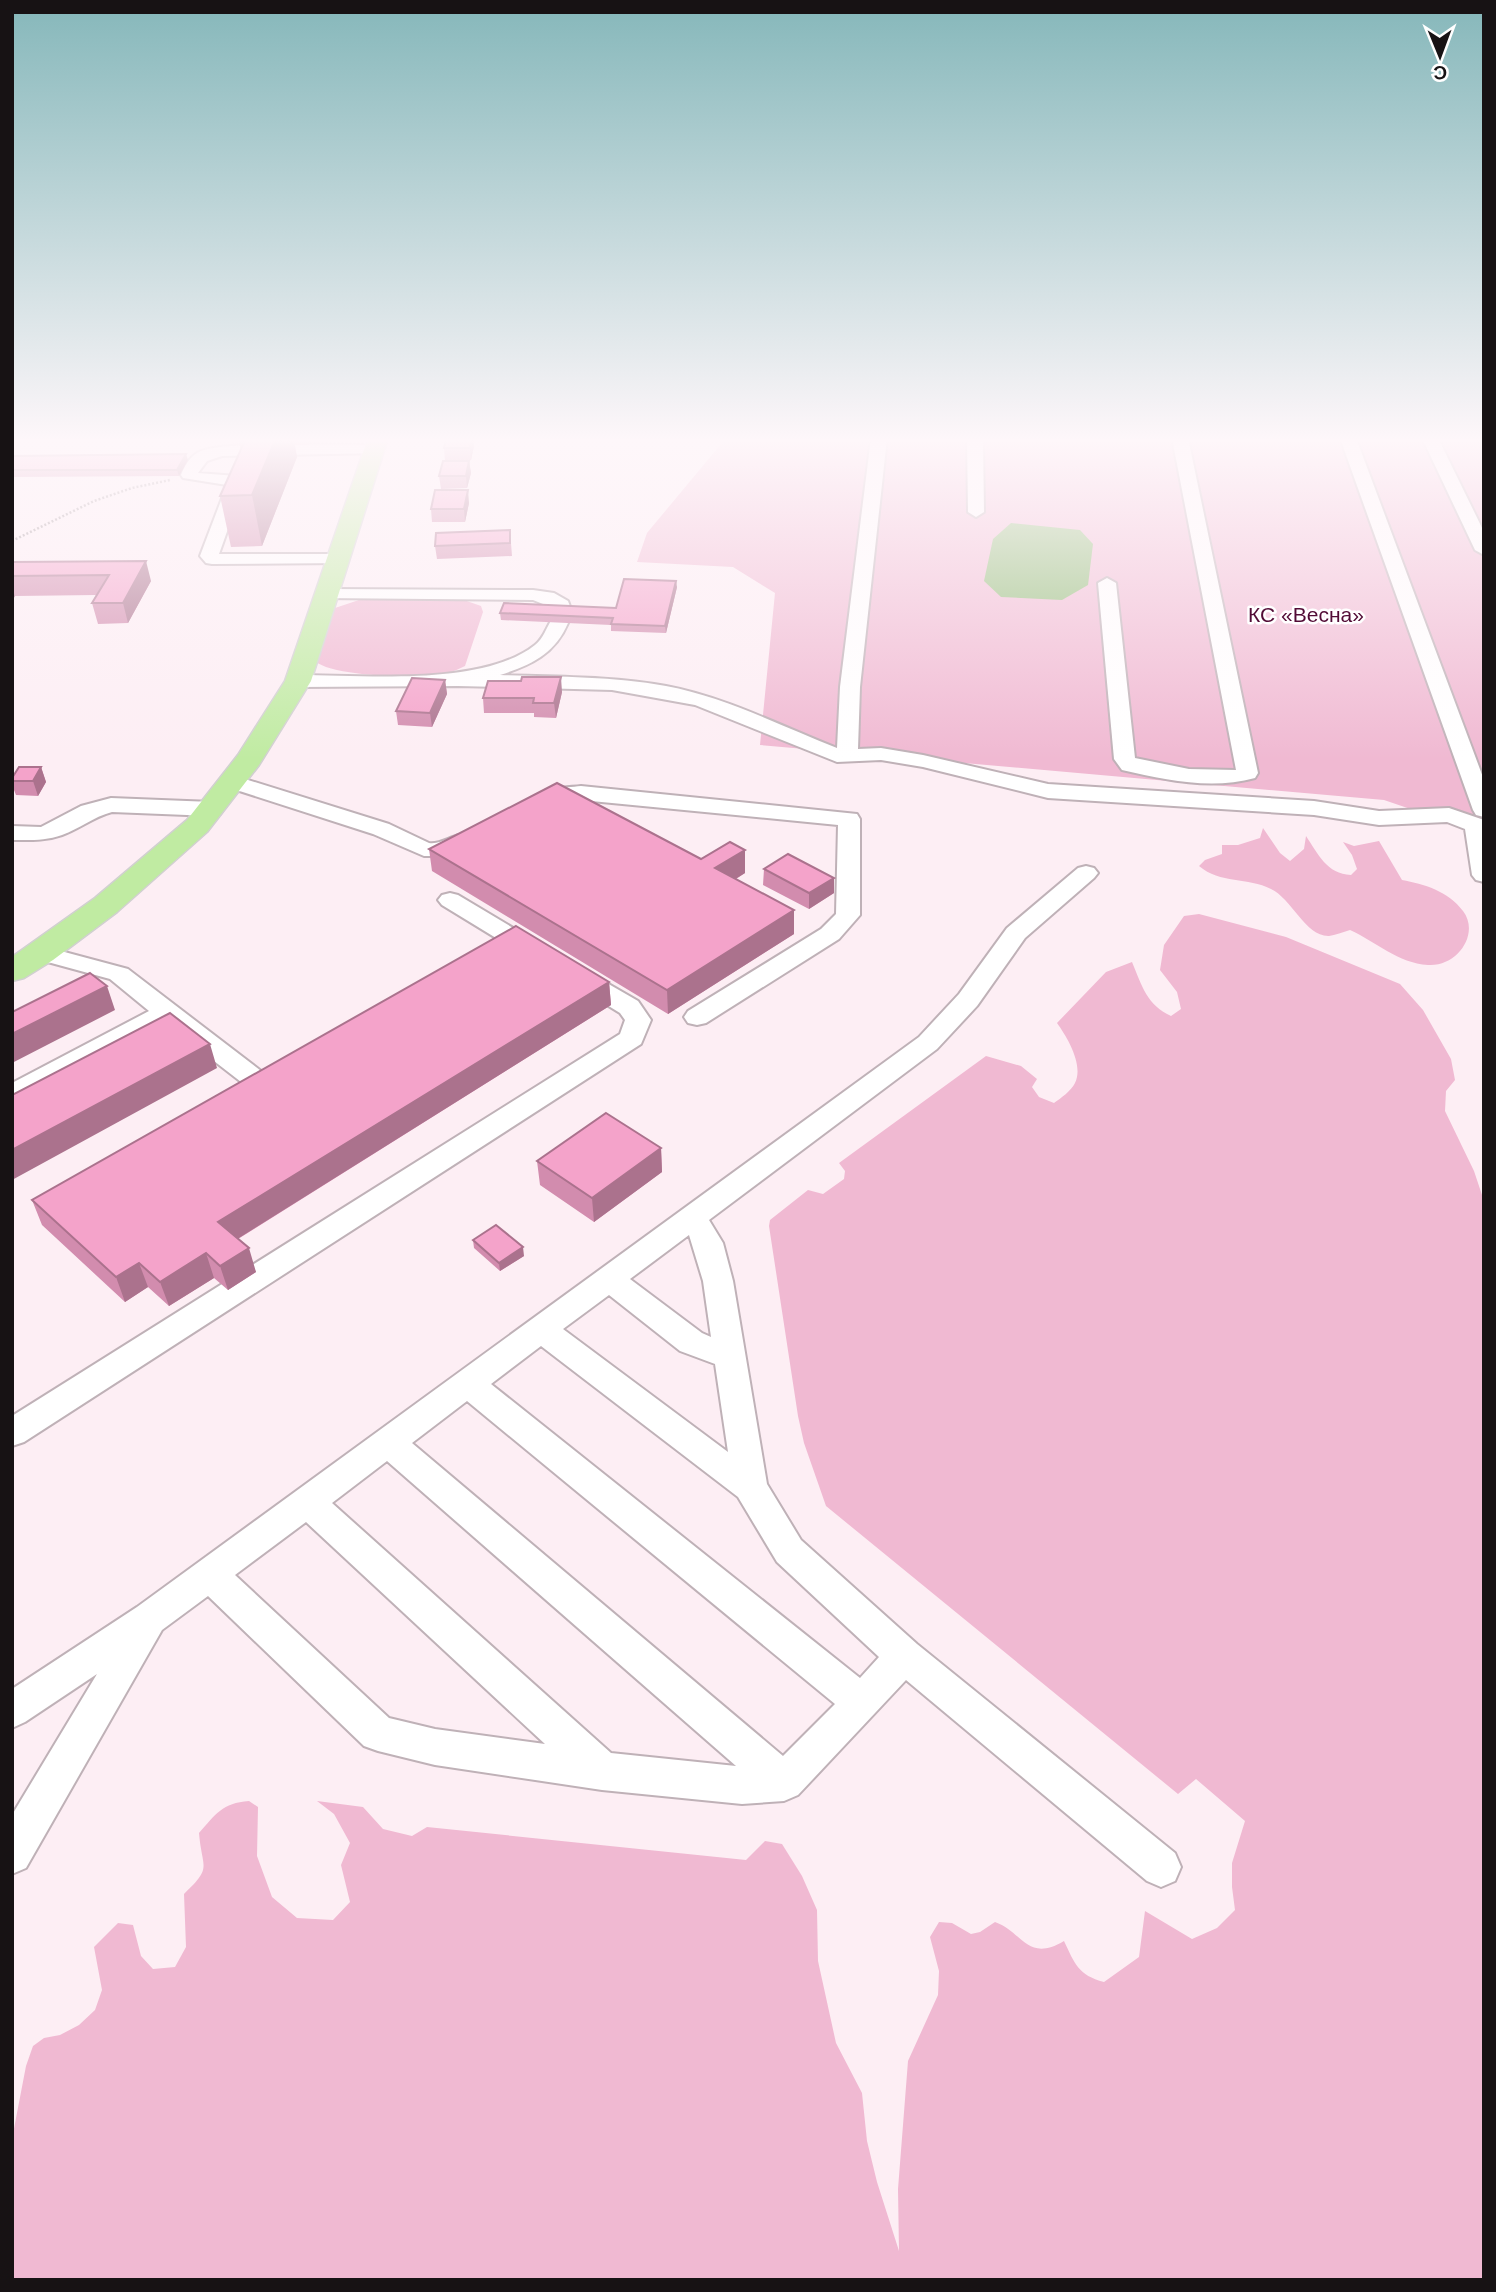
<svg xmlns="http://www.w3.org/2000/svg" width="1496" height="2292" font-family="Helvetica,sans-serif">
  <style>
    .green { fill: #f0b9d2 }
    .water { fill: #90bb76 }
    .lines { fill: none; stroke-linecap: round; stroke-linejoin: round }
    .minor-casing { stroke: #bfb1b7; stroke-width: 4 }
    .major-casing { stroke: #d1d0d0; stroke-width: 3 }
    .path { stroke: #9e9397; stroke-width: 2.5; stroke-dasharray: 2 2; stroke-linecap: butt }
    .minor { fill: #fff; fill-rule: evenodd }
    .major { fill: #c0eba2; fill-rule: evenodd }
    .wall { fill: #d28cae }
    .shaded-wall { fill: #ab728d }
    .building { fill: #f4a3ca; stroke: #ab728d; stroke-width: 2 }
    .labels { text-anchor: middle; stroke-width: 5; stroke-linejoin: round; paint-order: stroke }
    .far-park-label { font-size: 21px; fill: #520c36; stroke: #fff }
  </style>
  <rect width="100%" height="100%" fill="#fdeef4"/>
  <!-- green -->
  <path class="green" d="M726,438h758v396l-100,-34 -624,-55 15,-152 -42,-26 -96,-5 10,-29z
    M365,598l96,1 20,7 2,6 -18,54c-10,5 -20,9 -31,10 -24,2 -103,0 -119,-15l20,-53z
    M1263,828l17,25 10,8 14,-12 2,-13c12,18 21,38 45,39l6,-6 -5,-14 -9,-13 11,4 25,-5 23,39c22,4 46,11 61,31 17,22 -5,56 -35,54 -30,-2 -52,-23 -78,-35 -7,2 -15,5 -21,6 -23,1 -38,-38 -58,-47 -23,-12 -51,-5 -72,-23l6,-6 17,-6v-9h16l22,-7z
    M1199,914l87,23 114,47 23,26 28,49 4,21 -9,11 -1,20 29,60 10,30v1079h-1472v-141l14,-73 7,-20 11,-8 16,-3 19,-10 16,-15 7,-20 -8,-43 24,-24 15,2 8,31 12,13 22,-2 11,-20 -2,-53c29,-28 18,-24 15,-61 17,-19 23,-30 50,-32l9,6 -1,49 15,41 25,21 36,2 17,-18 -9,-37 9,-22 -16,-29 -17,-13 46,6 20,22 29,7 15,-9 319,33 19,-19 17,3 20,32 15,34 1,51 18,82 26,50 5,48 10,41 22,69 -1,-62 10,-128 30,-66 1,-24 -9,-34 9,-15 13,1 19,11 9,-2 15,-10c28,10 32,41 69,19 11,23 14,34 40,41l35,-25 6,-46 47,28 25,-11 18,-18 -3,-23v-24l13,-42 -49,-42 -18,15 -352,-288 -22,-63 -6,-27 -29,-190 1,-6 38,-30 15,4 21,-15 1,-8 -6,-8 147,-107 35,10 16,13 -5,8 7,10 15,6c7,-5 17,-12 21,-20 9,-18 -8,-46 -18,-60l49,-51 26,-10c10,24 15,43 39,54l10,-7 -4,-17 -17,-22 4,-25 20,-29z"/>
  <!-- water -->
  <path class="water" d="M1011,523l69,7 13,14 -5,41 -26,15 -61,-3 -17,-16 9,-42z"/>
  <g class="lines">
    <!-- minor casing -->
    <g class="minor-casing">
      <path id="minor" d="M871,438h16l-27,249 -2,62 23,-1 42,7 125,29 266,17 65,10 70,-3 35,12v62l-8,-2 -4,-5 -7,-46 -18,-7 -68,3 -65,-10 -266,-17 -125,-31 -42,-7 -44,2 -142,-57 -83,-15 -154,-4 -160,1 -7,-2 -3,-4 3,-4 7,-2c65,0 184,12 237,-30 9,-7 11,-17 17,-26l7,-2 9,6c-13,31 -37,42 -68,52 55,2 111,1 166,11 59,11 115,40 171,62l3,-61z
        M967,438h16l1,74 -8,5 -8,-5z
        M1172,438h16l70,335 -3,5c-44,12 -89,2 -133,-8l-8,-11 -16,-176 9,-5 9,5 19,175 54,11 47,1z
        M1340,438h16l128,342v37l-8,-2 -3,-5z
        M1422,438h16l46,94v23l-9,-5z
        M375,445l6,2 2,3 -2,3 -159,3 -15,5 -9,12 39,3 8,5 -26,73h120l9,5 -3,4 -133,1 -6,-1 -6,-7 27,-71 -44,-7 -2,-3c3,-8 8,-17 16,-22 24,-14 143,-7 178,-8z
        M328,589l205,1 21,3 14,8 4,11 -2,4h-14l-3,-8 -20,-8 -211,-2 -3,-4z
        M232,775l157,49 40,19c15,2 26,-12 42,-8l3,5 -3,5 -24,11h-23l-51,-22 -149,-48 -3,-5 3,-5z
        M581,786l276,28 3,5v96l-21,24 -133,84 -9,2 -9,-2 -4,-6 4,-6 133,-82 15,-15 2,-89 -257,-25c-15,1 -35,10 -48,7l-3,-5c11,-15 34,-14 51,-16z
        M111,798l101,4 8,2 3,5 -3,5 -8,2 -100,-4c-19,5 -33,17 -50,23 -17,6 -32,5 -50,5v-14l29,1 40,-21z
        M1086,866l8,2 4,5 -4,5 -69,60 -48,68 -40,43 -228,171 14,23 10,38 34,203 34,56 116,104 258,209 6,14 -6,14 -14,6 -14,-6 -241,-201 -108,115 -14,6 -42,3 -140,-14 -167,-25 -57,-14 -14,-5 -156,-150 -46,34 -136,238 -14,6v-59l85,-141 -72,48 -13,6v-39l125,-82 782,-570 40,-43 48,-66 71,-60zM689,1235l14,46 8,56 -9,-4 -72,-54zM609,1295l71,56 35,13 13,88 -165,-123zM541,1346l197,151 39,65 102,95 -19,21 -369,-294zM467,1401l368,303 -52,52 -371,-313zM387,1461l349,305 -125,-13 -279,-250zM306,1522l239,222 -110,-15 -46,-11 -154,-143z
        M450,893l8,2 87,52 3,5 -3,5 -9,2 -9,-2 -85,-52 -4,-5 4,-5z
        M42,946l86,23 137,105 18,-8 9,3 4,6c-8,13 -26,21 -42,17l-89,-69 -153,81v-21l137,-72 -39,-32 -77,-21 -3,-5 3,-5z
        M577,968l9,3 52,30 13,19 -10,24 -617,398 -12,4v-30l608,-382 5,-14 -5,-7 -52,-32 -3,-5 3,-5z"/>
    </g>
    <!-- major casing -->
    <g class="major-casing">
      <path id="major" d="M368,438h20l-77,243 -52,84 -52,67 -90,80 -64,48 -29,18 -12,3v-24l83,-59 92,-78 51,-65 47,-74z"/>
    </g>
    <!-- path -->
    <path class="path" d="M12,541l82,-40 38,-13 38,-8"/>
    <!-- minor -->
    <use href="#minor" class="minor"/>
    <!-- major -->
    <use href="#major" class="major"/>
  </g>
  <!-- wall -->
  <path class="wall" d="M238,438h70l4,1 -3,6h-14l2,12 -35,89 -31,1 -11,-51 21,-46z
    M446,438h29l-1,3v5l-3,14 -26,1 -1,-13z
    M12,456l176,4 -9,16 -167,1z
    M469,461l2,12 -4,15 -26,1 -2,-13z
    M469,503l-4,19h-33l-1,-13z
    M511,543l1,13 -75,3 -2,-13z
    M12,562l139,19 -23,42 -30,1 -6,-21 4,-8 -81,1 -3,5z
    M677,587l-11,46 -55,-2v-6l-110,-5 -1,-7 116,-5z
    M445,680l2,14 -15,33 -34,-2 -2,-14z
    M521,681l41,11 -6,26 -22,-1v-4h-50l-1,-15z
    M41,767l5,15 -8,14 -22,-1 -4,-10v-7z
    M429,849l272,10 44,-9v23l-9,6 58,31v24l-126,80 -236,-143z
    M764,869l70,9v15l-25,16 -46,-24z
    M609,982l2,23 -373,234 18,33 -28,18 -14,-12 -45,28 -21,-19 -23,15 -83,-77 -10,-25z
    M661,1148l1,24 -68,50 -54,-37 -3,-24z
    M473,1240l51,16 -24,15 -26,-23z"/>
  <!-- shaded-wall -->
  <path class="shaded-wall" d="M276,438h17l4,19 -35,89 -10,-51z
    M308,438h4v1l-3,6z
    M472,438h1l1,8 -3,14 -1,-12z
    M186,454l2,6 -9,16 -2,-6z
    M469,461l2,12 -4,15 -1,-12z
    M468,490l1,13 -4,19 -1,-13z
    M146,561l5,20 -23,42 -5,-20z
    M676,581l1,6 -11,46 -1,-7z
    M12,586l3,10 -3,5z
    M561,677l1,15 -6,26 -2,-15z
    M445,680l2,14 -15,33 -2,-14z
    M41,767l5,15 -8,14 -5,-15z
    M745,850v23l-29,18 -1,-23z
    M834,878v15l-25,16v-16z
    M794,910v24l-126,80 -1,-24z
    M609,982l2,23 -385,241 -8,-24z
    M107,986l8,24 -103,53v-29z
    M210,1044l7,24 -205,112v-30z
    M661,1148l1,24 -68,50 -2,-24z
    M523,1247l1,9 -24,15 -1,-8z
    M249,1248l7,24 -28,18 -8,-24z
    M206,1253l8,25 -45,28 -9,-24z
    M139,1263l9,24 -23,15 -9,-25z"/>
  <!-- building -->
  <path class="building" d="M246,438h30l-24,57 -32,1z
    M293,438h15v1h-14z
    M446,438h26l-2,10h-26z
    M186,454l-9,16h-165v-14z
    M443,461h26l-3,15h-27z
    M435,490h33l-4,19h-33z
    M510,530v13l-75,3 1,-13z
    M146,561l-23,42h-31l17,-28 -97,1v-14z
    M624,579l52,2 -11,45 -54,-2 2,-6 -113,-5 4,-10 112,5z
    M522,677h39l-7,26h-21l1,-5h-51l5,-17h33z
    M412,678l33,2 -15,33 -34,-2z
    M19,767h22l-8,14h-21v-3z
    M557,783l144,76 29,-17 15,8 -30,18 79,42 -127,80 -238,-141z
    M788,854l46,24 -25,15 -45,-24z
    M516,926l93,56 -391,240 31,26 -29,18 -14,-13 -46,29 -21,-19 -23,14 -84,-77z
    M90,973l17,13 -95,48v-22z
    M170,1013l40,31 -198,106v-55z
    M606,1113l55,35 -69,50 -55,-37z
    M496,1225l27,22 -24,16 -26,-23z"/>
  <!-- sky -->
  <linearGradient id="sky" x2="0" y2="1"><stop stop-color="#85b7ba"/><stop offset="0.58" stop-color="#fef7fa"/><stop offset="1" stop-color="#fef7fa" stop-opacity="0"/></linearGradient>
  <rect width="1496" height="759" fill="url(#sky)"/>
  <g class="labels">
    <!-- far-park labels -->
    <g class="far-park-label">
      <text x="1306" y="622">КС «Весна»</text>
    </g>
  </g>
  <!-- border -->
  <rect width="1496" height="2292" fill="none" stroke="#171214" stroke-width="28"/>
  <!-- north arrow -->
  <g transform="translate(1440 56) rotate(179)" stroke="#ffffff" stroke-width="5" paint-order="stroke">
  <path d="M0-5L12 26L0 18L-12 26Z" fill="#171214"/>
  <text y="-10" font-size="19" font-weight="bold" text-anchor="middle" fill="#171214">С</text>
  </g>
</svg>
